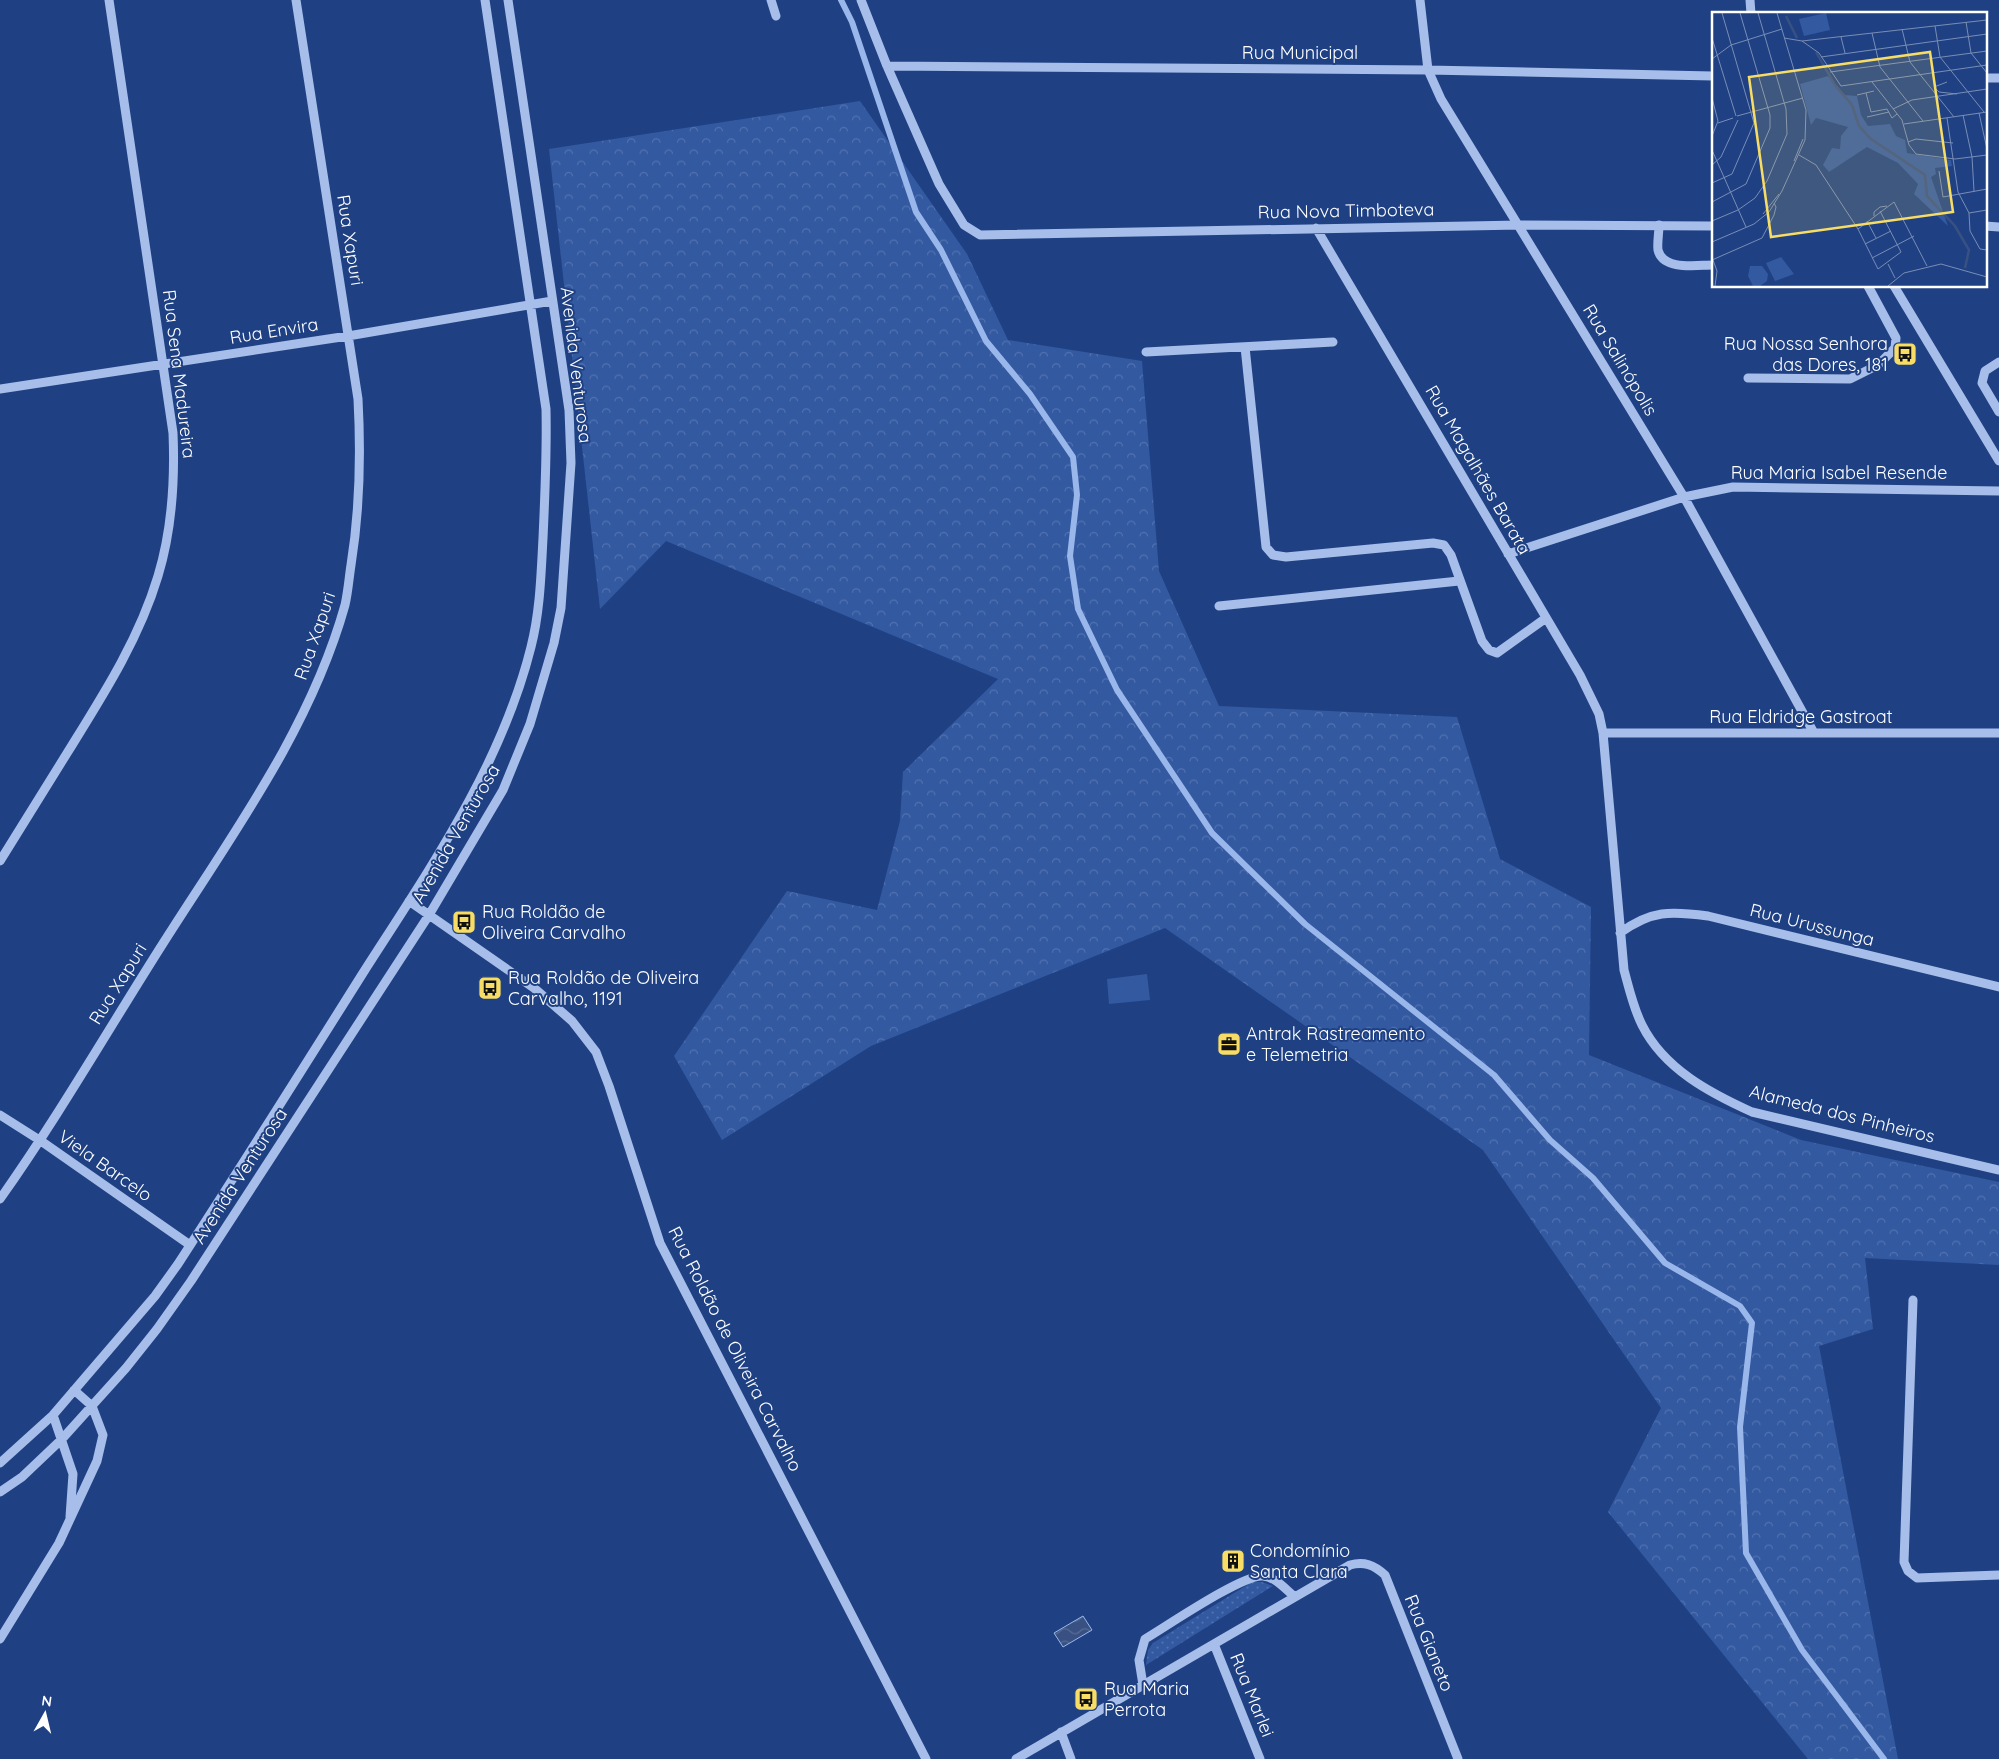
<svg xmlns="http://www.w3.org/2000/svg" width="1999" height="1759" font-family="Quicksand,sans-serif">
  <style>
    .grass { fill: url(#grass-dots) }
    .forest { fill: url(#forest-crowns) }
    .garden { fill: #3359a1 }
    .water { fill: url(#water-waves); stroke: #9ab7eb }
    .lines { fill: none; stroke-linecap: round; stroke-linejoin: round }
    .stream { stroke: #9ab7eb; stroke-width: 6 }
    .minor { stroke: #a6bee9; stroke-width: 9 }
    .labels { text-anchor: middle; stroke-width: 4; stroke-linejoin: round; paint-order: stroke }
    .street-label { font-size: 18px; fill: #fff; stroke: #1f4184 }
    .poi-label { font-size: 18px; fill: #fff; stroke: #1f4184; text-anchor: start }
    .inset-river { fill: none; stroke: #385182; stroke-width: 2.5 }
    .inset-road { fill: none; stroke: #798db5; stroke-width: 1 }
    .view { fill: #f7dc66; fill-opacity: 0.15; stroke: #f7dc66; stroke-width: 2.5 }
    .inset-edge { fill: none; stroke: #fff; stroke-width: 2.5 }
  </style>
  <defs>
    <pattern id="grass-dots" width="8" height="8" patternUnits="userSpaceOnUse" patternTransform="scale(1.25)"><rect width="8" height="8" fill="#3359a1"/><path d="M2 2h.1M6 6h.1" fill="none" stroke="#5272af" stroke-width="1.8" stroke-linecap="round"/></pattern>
    <pattern id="forest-crowns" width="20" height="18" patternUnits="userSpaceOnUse" patternTransform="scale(1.25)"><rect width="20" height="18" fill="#3359a1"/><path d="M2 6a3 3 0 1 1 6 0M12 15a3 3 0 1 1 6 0" fill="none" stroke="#5272af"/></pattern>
    <pattern id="water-waves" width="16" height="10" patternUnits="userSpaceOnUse" patternTransform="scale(1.25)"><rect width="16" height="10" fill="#385182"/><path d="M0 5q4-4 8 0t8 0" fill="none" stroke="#566b95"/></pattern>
  </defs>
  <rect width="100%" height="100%" fill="#1f4184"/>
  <!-- grass -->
  <path class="grass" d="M1252,1582h10l11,4 -127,79 2,-15 5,-7z"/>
  <!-- forest -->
  <path class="forest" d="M860,101l107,153 41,86 134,21 17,210 60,135 238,11 43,142 91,48 -2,148 212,85 198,42v83l-134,-7 8,71 -54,17 79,413h-90l-200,-247 53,-104 -178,-258 -318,-222 -294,118 -149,94 -48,-84 113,-165 90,19 23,-89 3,-49 95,-93 -332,-138 -66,68 -51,-460z"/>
  <!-- garden -->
  <path class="garden" d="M1147,974l3,26 -41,4 -2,-25z"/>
  <!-- water -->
  <path class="water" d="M1083,1616l9,14 -29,17 -9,-14z"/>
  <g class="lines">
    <!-- stream -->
    <path class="stream" d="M841,0l11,22 64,190 25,38 45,91 44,53 43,63 4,38 -7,61 8,53 39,81 95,143 93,91 189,151 56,65 43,38 72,85 75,43 12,17 -12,104 6,126 56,97 82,109"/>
    <!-- minor -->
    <path class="minor" d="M771,0l5,16
      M861,0l26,66 52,118 25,41 16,10 540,-10 193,1
      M1420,0l8,70 13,29 243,398 130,236
      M1750,0l1,14
      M887,66l541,4 285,6
      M1985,78h14
      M1659,225c0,8 -2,18 -1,25 5,21 39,15 55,15
      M1985,226l14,1
      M1316,228l264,447 19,39 4,19 21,237c5,18 9,37 18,55 22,44 68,68 110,87l247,58
      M1894,286l105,175
      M1245,347l21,200 7,8 13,2 147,-14 11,2 7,10 31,86 7,9 8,3 49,-35
      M1146,352l187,-10
      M1999,362l-14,9 -3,12 17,29
      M1748,378l102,1 28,-14 17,-17 1,-10 -28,-52
      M0,389l348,-53 204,-35
      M1508,554l176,-57 49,-10 266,4
      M1219,606l240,-25
      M1603,733h396
      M0,861c25,-40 50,-80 74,-119 33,-53 66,-106 84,-166 14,-46 17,-95 15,-143l-64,-433
      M409,901l125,87 38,33 24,31 13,34 51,157 266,516
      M1620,933c31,-23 51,-22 88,-17l291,71
      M0,1115l41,26 149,104
      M0,1199c58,-82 108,-169 162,-254 69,-109 148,-215 183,-340 3,-13 4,-27 6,-40 9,-56 10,-110 7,-166l-62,-399
      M1913,1300l-9,262 4,9 9,7 82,-3
      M53,1415l20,59 -3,43
      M0,1463l53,-48 102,-119 23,-32c63,-97 124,-194 185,-291 66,-103 138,-206 168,-326 9,-35 10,-72 12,-109 2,-43 4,-86 3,-129l-61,-409
      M0,1492l22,-15 40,-38 64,-71 31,-39 34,-48 238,-366 74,-125 27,-66 24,-81 7,-35 10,-145 -2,-53 -61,-410
      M0,1639l59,-96 38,-82 6,-26 -11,-29 -18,-16
      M1214,1644l46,115
      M1143,1685l-4,-25 6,-21c22,-13 98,-65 118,-63 13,1 22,13 32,21
      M1061,1732l10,27
      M1016,1759l334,-194c14,-4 24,0 35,10l73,184"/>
  </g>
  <!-- icons -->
  <defs>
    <g id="bus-square" transform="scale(1.25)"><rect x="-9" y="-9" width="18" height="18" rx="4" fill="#f7dc66" stroke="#1f4184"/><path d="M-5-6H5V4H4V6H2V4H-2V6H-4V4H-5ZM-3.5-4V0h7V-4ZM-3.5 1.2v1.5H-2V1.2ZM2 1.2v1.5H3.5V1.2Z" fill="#111"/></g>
    <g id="office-square" transform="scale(1.25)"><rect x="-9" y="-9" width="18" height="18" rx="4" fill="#f7dc66" stroke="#1f4184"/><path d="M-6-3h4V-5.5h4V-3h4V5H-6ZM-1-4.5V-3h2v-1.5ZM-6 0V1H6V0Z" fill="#111"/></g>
    <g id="building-square" transform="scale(1.25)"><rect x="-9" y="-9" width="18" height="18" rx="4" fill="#f7dc66" stroke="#1f4184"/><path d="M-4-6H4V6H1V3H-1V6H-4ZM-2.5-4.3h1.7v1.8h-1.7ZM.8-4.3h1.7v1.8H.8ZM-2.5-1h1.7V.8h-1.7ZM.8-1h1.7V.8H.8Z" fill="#111"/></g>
  </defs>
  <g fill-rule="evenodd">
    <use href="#bus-square" x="1905" y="354"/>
    <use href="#bus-square" x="464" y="922"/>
    <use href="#bus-square" x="490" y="988"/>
    <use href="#office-square" x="1229" y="1044"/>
    <use href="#building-square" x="1233" y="1561"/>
    <use href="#bus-square" x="1086" y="1699"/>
  </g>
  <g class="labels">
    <!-- street labels -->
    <g class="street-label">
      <text x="1300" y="59">Rua Municipal</text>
      <text transform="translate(1346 211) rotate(-1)" y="6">Rua Nova Timboteva</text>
      <text transform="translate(350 240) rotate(81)" y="6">Rua Xapuri</text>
      <text transform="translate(274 331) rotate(-9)" y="6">Rua Envira</text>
      <text transform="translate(1620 360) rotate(59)" y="6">Rua Salinópolis</text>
      <text transform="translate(576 365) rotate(83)" y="6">Avenida Venturosa</text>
      <text transform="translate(179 374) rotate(83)" y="6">Rua Sena Madureira</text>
      <text transform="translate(1478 470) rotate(60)" y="6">Rua Magalhães Barata</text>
      <text x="1839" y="479">Rua Maria Isabel Resende</text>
      <text transform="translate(315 636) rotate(-71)" y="6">Rua Xapuri</text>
      <text x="1801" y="723">Rua Eldridge Gastroat</text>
      <text transform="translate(456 834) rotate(-60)" y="6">Avenida Venturosa</text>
      <text transform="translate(1812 925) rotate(14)" y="6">Rua Urussunga</text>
      <text transform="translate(118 984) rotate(-58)" y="6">Rua Xapuri</text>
      <text transform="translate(1842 1114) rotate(14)" y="6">Alameda dos Pinheiros</text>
      <text transform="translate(105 1166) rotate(35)" y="6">Viela Barcelo</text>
      <text transform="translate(240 1176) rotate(-57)" y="6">Avenida Venturosa</text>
      <text transform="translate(735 1349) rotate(63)" y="6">Rua Roldão de Oliveira Carvalho</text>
      <text transform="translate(1429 1643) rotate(68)" y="6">Rua Gianeto</text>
      <text transform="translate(1252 1695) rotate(68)" y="6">Rua Marlei</text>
    </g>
    <!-- poi labels -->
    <g class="poi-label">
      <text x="1888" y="350" text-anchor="end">Rua Nossa Senhora<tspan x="1888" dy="21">das Dores, 181</tspan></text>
      <text x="482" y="918">Rua Roldão de<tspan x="482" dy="21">Oliveira Carvalho</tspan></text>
      <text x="508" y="984">Rua Roldão de Oliveira<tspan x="508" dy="21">Carvalho, 1191</tspan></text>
      <text x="1246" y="1040">Antrak Rastreamento<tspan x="1246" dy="21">e Telemetria</tspan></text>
      <text x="1250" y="1557">Condomínio<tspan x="1250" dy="21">Santa Clara</tspan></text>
      <text x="1104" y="1695">Rua Maria<tspan x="1104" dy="21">Perrota</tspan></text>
    </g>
  </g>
  <!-- overview -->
  <g transform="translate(1712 12)">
    <rect width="275" height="275" fill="#1f4184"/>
    <path d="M116,64l17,19 12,1 4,19 7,11 22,-2 6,12 9,4 2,13 44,7 1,6 -17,2 1,6 -5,3 17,49 -34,-32 4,-10 -20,-21 -31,-16 -38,25 -6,-7 9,-17 8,1 1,-13 7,-9 -32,-9 -5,7 -11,-41zM69,245l13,17 -19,7 -9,-18zM38,254h12l6,8 -1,7 -7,5h-7l-5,-10z" fill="#3359a1"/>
    <path d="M114,1l4,17 -26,6 -5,-17z" fill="#3359a1"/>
    <path class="inset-river" d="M74,4l11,22M104,40l19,33 17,20 7,21 12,13 54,36 2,21 28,30 14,24 -4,18"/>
    <path class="inset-road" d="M254,10l5,31 16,20M223,14l5,31 44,55M190,17l8,33 44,55M160,21l8,34 43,54M129,25l4,16M0,26l24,78M72,26l18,3 185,-21M90,29l17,12 22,33 146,-21M109,45l166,-23M0,47l19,-14 51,-16M118,60l157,-21M160,70l30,38 7,25 7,9 39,5 32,-4M235,70l-13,5 5,5 18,2M154,81l5,19 16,-3 5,9 5,-4M145,83l17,-4M0,86l6,23 -6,15M181,97l19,-9 75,-11M267,101l8,36M251,103l9,42 2,34M25,104l66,-18M155,105l22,-5M235,106l11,74 11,21M6,111l15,-5M192,112l83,-12M196,130l8,-3 37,4M0,138l34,77M87,143l17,10 42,64 20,40 23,-17 -21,-41M82,149l9,-22M0,153l9,-8 17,-37M227,159l4,26 44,-8M0,171l20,-9 22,-51 -32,-110M0,190l34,-18 24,-56v-13l-30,-102M257,201l1,18 10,18 7,1M257,201l18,-3M51,202l16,-20M162,204v-4l6,-5 7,-1M0,209l26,-11 17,-12 12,-17 20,-47 -1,-25 -28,-96M155,209l9,17M146,217l36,-27 33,64M0,230l42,-18 15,-12 13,-21 23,-51 1,-30 -29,-97M153,232l26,-13M160,246l42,-22M0,248l50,-22 12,-23 2,-8 -2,-4M1,248l4,11 -2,15M176,252l7,14M176,274l16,-13 37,-9 46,13"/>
    <path class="view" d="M218,40l23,160 -182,25 -22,-160z"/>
    <rect width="275" height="275" class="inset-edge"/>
  </g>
  <!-- north arrow -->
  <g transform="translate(45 1714) rotate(8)" stroke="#1f4184" stroke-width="4" paint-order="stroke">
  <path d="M0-4L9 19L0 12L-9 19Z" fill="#ffffff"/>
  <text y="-8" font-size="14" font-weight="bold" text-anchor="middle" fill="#ffffff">N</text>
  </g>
</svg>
